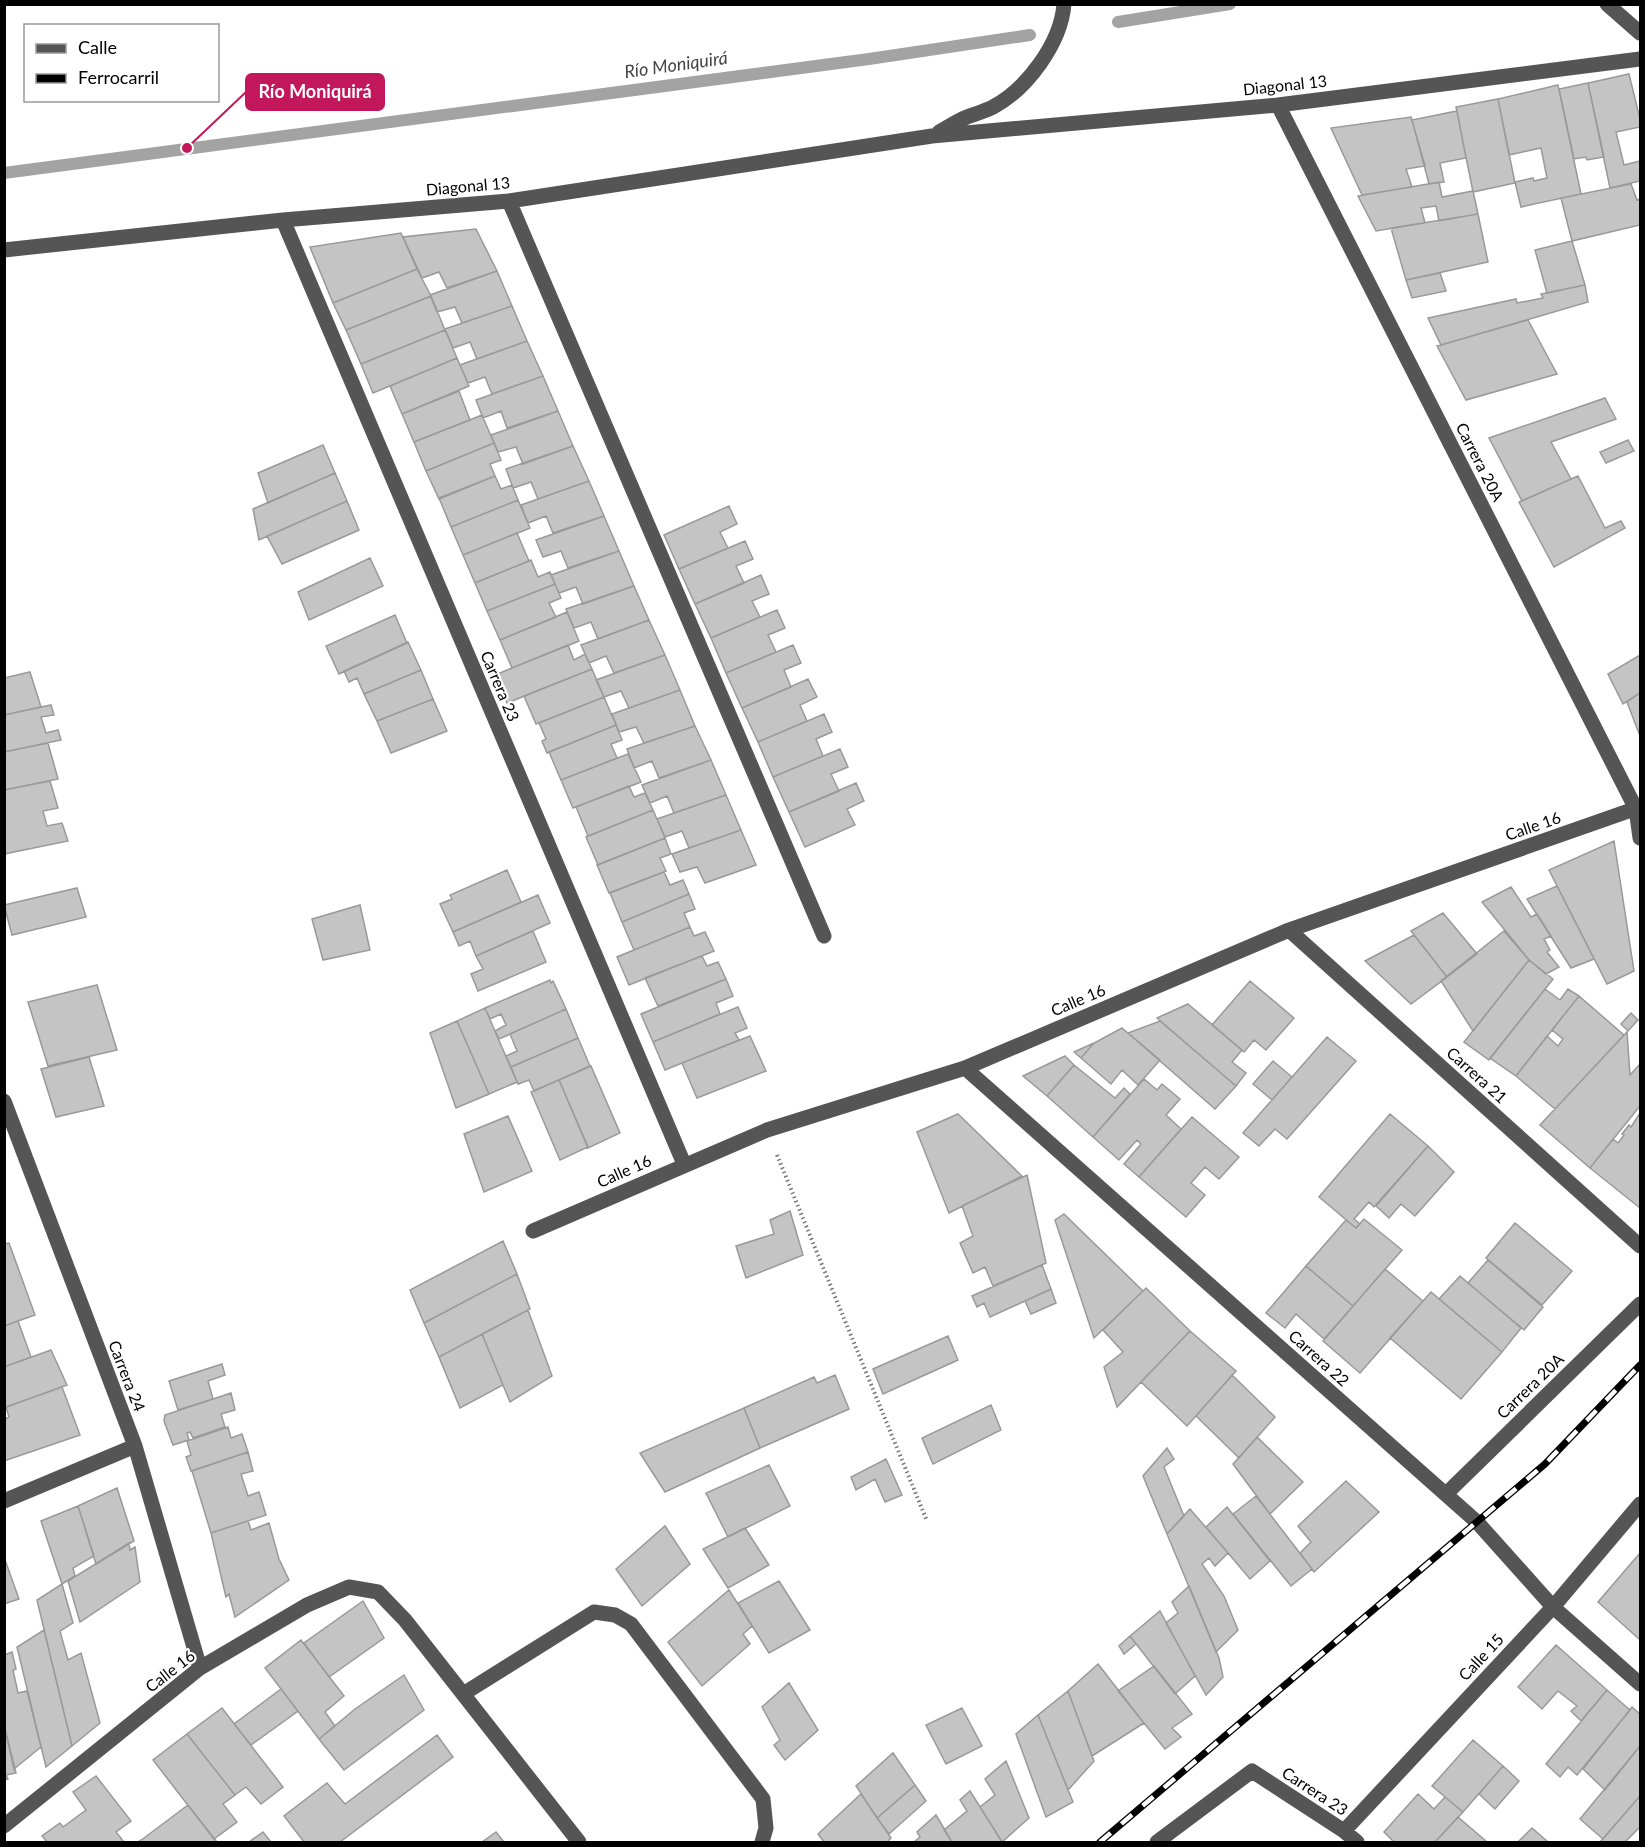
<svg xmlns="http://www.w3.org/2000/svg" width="1645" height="1847" font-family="Lato,sans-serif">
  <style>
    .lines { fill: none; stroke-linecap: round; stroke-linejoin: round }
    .stream { stroke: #a3a3a3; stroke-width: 12 }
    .building { fill: #c4c4c4; stroke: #999; stroke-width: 1.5 }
    .path { stroke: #777; stroke-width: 4; stroke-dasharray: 1.5 3; stroke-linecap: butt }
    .minor { stroke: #555; stroke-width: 15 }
    .rail-casing { stroke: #000; stroke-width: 7 }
    .rail { stroke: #fff; stroke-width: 4.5; stroke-dasharray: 14; stroke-linecap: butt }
    .labels { text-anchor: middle; stroke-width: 4.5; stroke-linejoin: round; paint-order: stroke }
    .street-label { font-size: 16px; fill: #000; stroke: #fff }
    .water-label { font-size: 18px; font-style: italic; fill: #444; stroke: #fff }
    .leader { fill: none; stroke: #c2185b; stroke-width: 2 }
    .callout-dot { fill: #c2185b; stroke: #fff; stroke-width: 2 }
    .callout { fill: #c2185b; stroke: #c2185b; stroke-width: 2 }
    .callout-label { font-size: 18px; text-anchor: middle; font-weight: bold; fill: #fff }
  </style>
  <rect width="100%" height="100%" fill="#fff"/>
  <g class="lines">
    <!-- stream -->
    <path class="stream" d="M1118,22l112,-18
      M4,173l865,-114 161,-24"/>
  </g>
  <!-- building -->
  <path class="building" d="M1629,74l11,45v8l-24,5 8,33 16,-4v20l-30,7 -22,-105z
    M1588,83l16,74 -17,3 -1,-3 -12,2 -15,-70z
    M1558,85l23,109 -60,13 -6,-25 18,-4 1,3 13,-3 -6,-30 -32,7 -11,-56z
    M1498,99l17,84 -42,9 -17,-85z
    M1457,111l9,47 -26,5 4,19 -15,2 -17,-64z
    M1411,117l14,49 -19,3 6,18 -50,8 -31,-67z
    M1439,182l3,15 31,-6 5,23 -39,7 -3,-15 -15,2 4,15 -49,8 -18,-35z
    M1631,184l6,16 3,-1v26l-68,16 -11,-43z
    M1478,214l10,48 -82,18 -15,-52z
    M476,229l21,42 -50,17 -8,-16 -17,6 -19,-41z
    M401,233l16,36 -84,34 -23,-56z
    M1572,241l13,44 -38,8 -12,-43z
    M417,269l14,27 -85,34 -13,-27z
    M497,271l15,35 -50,17 -7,-16 -18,5 -7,-17z
    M1440,273l6,18 -34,7 -6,-18z
    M1585,285l3,17 -147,43 -13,-27 88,-19 1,4 26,-5 -2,-4z
    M431,296l14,34 -84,34 -15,-34z
    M512,306l15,35 -50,18 -7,-17 -17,6 -8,-19z
    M1528,320l29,54 -91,26 -29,-54z
    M445,330l12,28 -84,35 -12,-29z
    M527,341l16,35 -51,18 -7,-17 -17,6 -8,-18z
    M457,358l12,28 -67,28 -12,-28z
    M543,376l15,35 -51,17 -6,-17 -18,7 -7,-18z
    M459,391l11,29 -56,22 -12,-28z
    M1605,398l11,21 -65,23 20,37 -49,22 -33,-63z
    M558,411l15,35 -50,18 -7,-17 -18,5 -7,-17z
    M482,415l12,28 -68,28 -12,-29z
    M1628,440l6,11 -28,12 -6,-11z
    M494,443l7,17 -11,4 5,12 -56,23 -13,-28z
    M323,445l12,28 -67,30 -10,-30z
    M573,446l16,35 -51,18 -7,-17 -18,6 -7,-19z
    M335,473l12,28 -88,39 -6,-31z
    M495,476l6,13 11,-4 6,15 -67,27 -12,-29z
    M1578,476l27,52 16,-7 4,7 -71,39 -35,-65z
    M589,481l15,35 -51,17 -7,-17 -18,7 -7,-18z
    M518,500l12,28 -67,27 -12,-28z
    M347,501l12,29 -77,34 -15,-28z
    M729,506l8,18 -17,8 8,16 -49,21 -15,-34z
    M604,516l15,35 -51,17 -7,-17 -18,6 -7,-17z
    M517,533l12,28 -54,22 -12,-28z
    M745,541l8,18 -17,7 8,17 -49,21 -16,-35z
    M619,551l15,35 -51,18 -7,-17 -17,6 -8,-18z
    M370,558l13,28 -74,34 -11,-28z
    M531,560l7,17 12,-5 5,12 -68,27 -12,-28z
    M761,575l8,19 -17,7 8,16 -49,21 -16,-34z
    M555,584l6,14 -12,5 7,14 -56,23 -13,-29z
    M634,586l15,34 -51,19 -7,-17 -17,6 -8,-19z
    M777,610l8,18 -17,7 8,17 -50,21 -15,-35z
    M567,612l12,29 -67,27 -12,-28z
    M395,615l12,28 -68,31 -13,-28z
    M649,620l16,35 -51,18 -8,-17 -17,7 -8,-18z
    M408,642l13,28 -57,24 -7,-16 -8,4 -5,-11z
    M568,645l6,15 11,-6 7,15 -85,34 -12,-28z
    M793,645l8,18 -17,7 7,17 -49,21 -16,-35z
    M665,655l15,35 -51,18 -8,-17 -17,6 -8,-17z
    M1640,655v38l-17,11 -15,-30z
    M592,669l12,28 -68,27 -12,-28z
    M421,670l12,29 -56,22 -13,-27z
    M30,672l11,35 -37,8v-37z
    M808,679l9,18 -17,8 7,16 -49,21 -16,-34z
    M680,690l15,36 -51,17 -8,-16 -17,5 -7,-18z
    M1640,693v43l-13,-34z
    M604,697l12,28 -69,28 -5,-12 4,-2 -7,-16z
    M433,699l14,32 -56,22 -14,-32z
    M51,705l3,10 -13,2 5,16 12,-3 3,10 -57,12v-37z
    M824,714l8,18 -16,7 7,17 -50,21 -15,-35z
    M616,725l6,15 -11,4 6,14 -56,22 -12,-28z
    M695,726l16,34 -52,18 -7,-17 -18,7 -7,-19z
    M48,743l10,36 -54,11v-38z
    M840,749l8,18 -17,7 8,17 -50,21 -16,-35z
    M628,754l13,28 -68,26 -12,-28z
    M711,760l15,35 -52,18 -7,-17 -17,7 -8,-18z
    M50,781l8,27 -15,3 4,15 15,-3 6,18 -64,13v-64z
    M856,783l8,18 -17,8 8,16 -50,22 -16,-35z
    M629,786l5,11 11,-4 8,17 -65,26 -12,-29z
    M726,795l15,35 -52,18 -7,-17 -17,6 -8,-18z
    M653,810l12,28 -67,27 -12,-28z
    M741,830l15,35 -51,18 -8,-16 -17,5 -8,-18z
    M665,838l6,16 -11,4 6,13 -57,22 -12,-28z
    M1614,841l20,130 -27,13 -58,-114z
    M507,870l14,32 -68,30 -13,-28 12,-5 -2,-4z
    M664,872l6,13 13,-5 6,14 -67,28 -12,-29z
    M1557,886l37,73 -23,9 -44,-69z
    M1511,887l20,30 6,-3 14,22 -7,3 6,11 -3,2 12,15 -13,7 -17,-14 -47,-58z
    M77,888l9,29 -74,18 -8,-30z
    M689,894l6,15 -11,4 6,14 -56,23 -12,-28z
    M538,895l12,28 -74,33 -6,-15 -11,5 -6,-14z
    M360,905l10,45 -47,10 -11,-41z
    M1443,913l34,41 -30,23 -36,-46z
    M690,927l4,9 11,-4 9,19 -85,34 -12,-28z
    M533,931l13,31 -68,29 -7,-17 12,-5 -7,-13z
    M1504,931l25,29 -56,71 -32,-50z
    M1414,935l33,42 -36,27 -46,-43z
    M702,956l5,10 11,-4 8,17 -68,27 -13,-28z
    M1529,960l24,19 -64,81 -25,-18z
    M726,979l7,17 -17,7 4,11 -67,28 -12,-28z
    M550,980l1,3 2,-2 13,28 -67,30 -4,-8 11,-6 -5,-11 -11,5 -5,-11z
    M1250,981l44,37 -28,32 -12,-10 -10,12 -32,-27z
    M97,985l20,65 -69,16 -20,-64z
    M1545,989l15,11 8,-11 11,7 -63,80 -26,-18z
    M1579,996l45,39 -69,74 -39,-33 31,-40 11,10 5,-7 -11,-9z
    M1188,1004l54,46 -10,12 14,11 -10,13 -79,-68z
    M738,1007l9,21 -12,5 4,7 -74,30 -12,-28z
    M485,1008l32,74 -28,12 -32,-73z
    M566,1009l12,29 -67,29 -5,-11 11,-5 -7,-17z
    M1631,1013l7,7 -10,11 -7,-7z
    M457,1021l32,73 -33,14 -26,-75z
    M1160,1021l76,65 -21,23 -87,-76z
    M1122,1028l38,32 -22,25 -16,-15 -11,14 -30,-26 13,-15z
    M1627,1032l3,43 10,-11v42l-50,62 -50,-43z
    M750,1036l16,35 -69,27 -15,-35z
    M1327,1037l29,24 -69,78 -12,-10 -16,17 -16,-13z
    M578,1038l12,28 -56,25 -5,-11 -11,4 -7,-17z
    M1094,1043l-13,15 -7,-6z
    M1065,1056l9,9 -27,31 -24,-20z
    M89,1057l15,49 -48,11 -15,-48z
    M1273,1061l19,16 -20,23 -19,-16z
    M1074,1065l41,33 9,-10 6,6 -37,43 -46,-41z
    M591,1066l29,67 -32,15 -29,-68z
    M1144,1079l13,11 5,-6 18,15 -14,16 15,14 -42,48 -15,-13 17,-20 -4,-4 -18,20 -26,-23z
    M559,1080l29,67 -28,13 -29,-68z
    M1640,1113v95l-50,-40 23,-29 5,4 6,-8 -2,-1 7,-9 2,2z
    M958,1114l64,62 -73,37 -32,-81z
    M1390,1114l38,32 -54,61 -5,-5 -15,17 6,5 -4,4 -37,-31z
    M508,1116l24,55 -48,21 -20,-58z
    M1192,1117l47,40 -20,22 -14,-12 -14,16 14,12 -19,22 -47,-40z
    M1428,1146l26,26 -39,44 -14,-12 -12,14 -13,-12z
    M1027,1175l19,88 -53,23 -8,-19 -12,6 -13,-30 13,-7 -11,-30z
    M790,1211l13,44 -57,23 -10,-32 38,-12 -4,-14z
    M1064,1214l79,77 -49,47 -39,-118z
    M1364,1219l38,31 -49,56 -47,-40 40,-46 10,8z
    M1515,1223l57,48 -30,34 -56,-47z
    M503,1241l14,33 -93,49 -14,-33z
    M9,1243l26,72 -31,11v-82z
    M1488,1260l55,47 -19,23 -56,-47z
    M1042,1265l9,24 -61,28 -6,-14 -7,4 -5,-11z
    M1306,1266l47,40 -29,33 -28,-25 -11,14 -19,-15z
    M1385,1269l38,32 -63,72 -37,-32z
    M517,1274l13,35 -91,48 -15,-34z
    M1460,1276l61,52 -19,24 -63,-53z
    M1146,1288l44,43 -73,76 -13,-40 19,-15 -20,-22z
    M1051,1289l5,14 -25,11 -6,-13z
    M1431,1292l71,60 -41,47 -71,-61z
    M528,1310l24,66 -42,26 -28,-68z
    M18,1321l13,36 -27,10v-41z
    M1190,1331l46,40 -49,55 -46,-44z
    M482,1334l21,51 -43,23 -21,-51z
    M948,1336l10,24 -75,34 -10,-25z
    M51,1350l16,35 -63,23v-41z
    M222,1364l3,11 -17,6 5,18 -35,11 -9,-29z
    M835,1375l14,34 -89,39 -16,-40 70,-31 3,6z
    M1232,1375l43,42 -36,41 -43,-42z
    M62,1387l18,48 -76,26v-41l5,-3 -3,-10z
    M231,1393l4,17 -14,4 4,13 -32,11 -3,-6 -3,1 2,7 -16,5 -9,-24 1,-6z
    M991,1405l10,25 -68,34 -11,-26z
    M744,1408l16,40 -95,44 -25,-39z
    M228,1427l3,11 11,-4 6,18 -57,19 -5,-14 5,-2 -4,-14z
    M1257,1437l46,45 -33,32 -37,-50z
    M1167,1448l7,11 -10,8 20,49 -17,18 -24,-58z
    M248,1452l5,19 -12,3 7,22 11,-4 7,23 -55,18 -19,-62z
    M886,1459l16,36 -17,7 -10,-23 -19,11 -5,-13z
    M769,1465l21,41 -62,31 -22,-44z
    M1346,1481l33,31 -65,60 -14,-19 11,-11 -13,-16z
    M117,1488l17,53 -38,23 -18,-58z
    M1256,1496l56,73 -21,17 -58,-72z
    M78,1506l16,50 -21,12 2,8 -13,8 -21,-63z
    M1227,1507l43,54 -20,18 -44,-52z
    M1190,1509l38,44 -13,13 -6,-8 -7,6 22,32 14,34 -22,22 -49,-118z
    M248,1521l3,9 18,-7 10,36 10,21 -54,37 -6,-23 -3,3 -1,-4 -14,-60z
    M665,1526l25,38 -48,42 -26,-37z
    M745,1528l24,37 -41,23 -25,-39z
    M129,1543l1,7 5,-3 5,35 -60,40 -12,-41z
    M1640,1553v85l-1,1 -41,-37z
    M4,1557l15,42 -15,5z
    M779,1581l31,49 -41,23 -31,-50z
    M62,1584l11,39 -13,8 8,29 13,-7 19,70 -28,23 -35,-146z
    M1189,1586l30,72 4,19 -17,18 -40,-72 12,-10 -6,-11z
    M729,1590l23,36 -9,8 7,10 -48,42 -34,-44z
    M363,1601l21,37 -55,39 -25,-34z
    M1160,1611l35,65 -20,18 -45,-58z
    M44,1630l28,116 -26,21 -29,-120z
    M1130,1636l6,8 -12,10 -5,-8z
    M301,1640l43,56 -19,16 10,14 -16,13 -54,-71z
    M1556,1645l51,45 -26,31 -10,-10 6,-5 -19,-15 -16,18 -24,-22z
    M12,1652l4,17 -3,1 5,23 9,-2 14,56 -27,22 -10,-44v-70z
    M1098,1664l46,59 -52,33 -24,-65z
    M1154,1666l38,48 -20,14 9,9 -16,12 -47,-58z
    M404,1675l20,35 -80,60 -25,-31 36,-30z
    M789,1683l29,47 -33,30 -11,-15 6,-5 -18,-33z
    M281,1689l17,22 -47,34 -17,-21z
    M1607,1690l23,20 -53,65 -9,-8 -8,10 -14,-13z
    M1068,1691l26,70 -26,29 -30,-75z
    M1632,1707l8,7v32l-35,44 -22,-21z
    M222,1708l61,79 -22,17 -15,-17 -11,8 -48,-61z
    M962,1708l20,38 -36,18 -20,-39z
    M1038,1715l35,87 -27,15 -30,-83z
    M4,1725l12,48 -10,2 2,4 -4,1z
    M187,1734l48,61 -12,9 14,18 -23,17 -61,-79z
    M437,1735l16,22 -113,85h-36l-20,-26 43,-33 18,21z
    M1473,1740l30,26 -40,46 -31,-26z
    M1640,1746v50l-37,43 -23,-20z
    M893,1753l22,32 -38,33 -21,-32z
    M1006,1761l23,57 -27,24 -22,-35 15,-12 -10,-16z
    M1503,1766l16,15 -24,28 -16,-15z
    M96,1776l35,45 -15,11 8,10h-77l-5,-6 18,-13 3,4 23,-17 -13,-18z
    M915,1785l11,16 -37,33 -12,-16z
    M970,1791l31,49 1,2h-50l-8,-12 23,-19 -7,-11z
    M861,1794l30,44 -4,4h-63l-6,-8z
    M1418,1794l16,15 11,-12 18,15 -28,30h-41l-10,-10z
    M1640,1796v31l-15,15h-25z
    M188,1805l29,37h-79l6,-4z
    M936,1815l16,27h-38l6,-5 -3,-5z
    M1458,1817l29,25h-52z
    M1532,1828l16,14h-30z
    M263,1832l8,10h-22z
    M496,1832l8,10h-23h1z"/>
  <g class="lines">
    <!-- path -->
    <path class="path" d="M777,1155l150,366"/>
    <!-- minor -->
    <path class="minor" d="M1607,4l33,29
      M1278,105l358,704 4,29
      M939,132c9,-5 18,-11 28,-15 8,-3 18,-6 26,-10 34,-18 68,-64 71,-103
      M509,201l315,735
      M283,220l401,944
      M4,250l279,-30 226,-19 423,-65 346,-31 362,-46
      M1289,930l351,316
      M965,1068l512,454 76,85 87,77
      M4,1101l131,345 65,222
      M533,1231l234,-101 198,-62 324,-138 351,-123
      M1446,1494l194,-190
      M4,1501l131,-55
      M463,1694l131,-82 21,3 16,9 132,175 3,29 -4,14
      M4,1826l196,-158 107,-63 42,-18 29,5 27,28 174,222
      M1344,1831l209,-224 87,-103
      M1157,1842l95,-71 92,60 13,11"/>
    <!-- rail casing -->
    <g class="rail-casing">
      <path id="rail" d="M1100,1842l445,-378 95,-99"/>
    </g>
    <!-- rail -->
    <use href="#rail" class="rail"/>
  </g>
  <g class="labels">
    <!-- street labels -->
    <g class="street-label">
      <text transform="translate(1285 85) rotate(-6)" y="6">Diagonal 13</text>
      <text transform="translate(468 186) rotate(-5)" y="6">Diagonal 13</text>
      <text transform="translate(1480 462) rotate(63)" y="6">Carrera 20A</text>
      <text transform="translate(500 686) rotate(67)" y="6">Carrera 23</text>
      <text transform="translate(1533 826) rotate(-19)" y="6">Calle 16</text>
      <text transform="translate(1078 1000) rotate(-23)" y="6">Calle 16</text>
      <text transform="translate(1477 1075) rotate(42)" y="6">Carrera 21</text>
      <text transform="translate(624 1171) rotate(-24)" y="6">Calle 16</text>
      <text transform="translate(1319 1358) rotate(42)" y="6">Carrera 22</text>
      <text transform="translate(127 1376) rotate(69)" y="6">Carrera 24</text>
      <text transform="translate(1530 1386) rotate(-44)" y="6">Carrera 20A</text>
      <text transform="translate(1481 1657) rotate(-47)" y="6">Calle 15</text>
      <text transform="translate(170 1671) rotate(-38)" y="6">Calle 16</text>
      <text transform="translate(1315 1791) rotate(33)" y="6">Carrera 23</text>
    </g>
    <!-- water labels -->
    <g class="water-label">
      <text transform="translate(676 65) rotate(-8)" y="6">Río Moniquirá</text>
    </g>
  </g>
  <!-- callouts -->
  <path class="leader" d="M187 148L246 92"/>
  <circle class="callout-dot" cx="187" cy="148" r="6"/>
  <rect class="callout" x="246" y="74" width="138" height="36" rx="6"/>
  <g class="callout-label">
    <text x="315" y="98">Río Moniquirá</text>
  </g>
  <!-- border -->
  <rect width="1645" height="1847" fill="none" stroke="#000000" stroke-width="12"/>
  <!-- legend -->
  <rect x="24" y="24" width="195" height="78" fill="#ffffff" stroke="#999999" stroke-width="1.5"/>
  <rect x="36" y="44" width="30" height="9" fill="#555555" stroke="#999999" stroke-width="1.5"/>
  <text x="78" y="54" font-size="18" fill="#000000">Calle</text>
  <rect x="36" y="74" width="30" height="9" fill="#000000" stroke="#999999" stroke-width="1.5"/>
  <text x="78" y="84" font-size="18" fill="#000000">Ferrocarril</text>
</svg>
